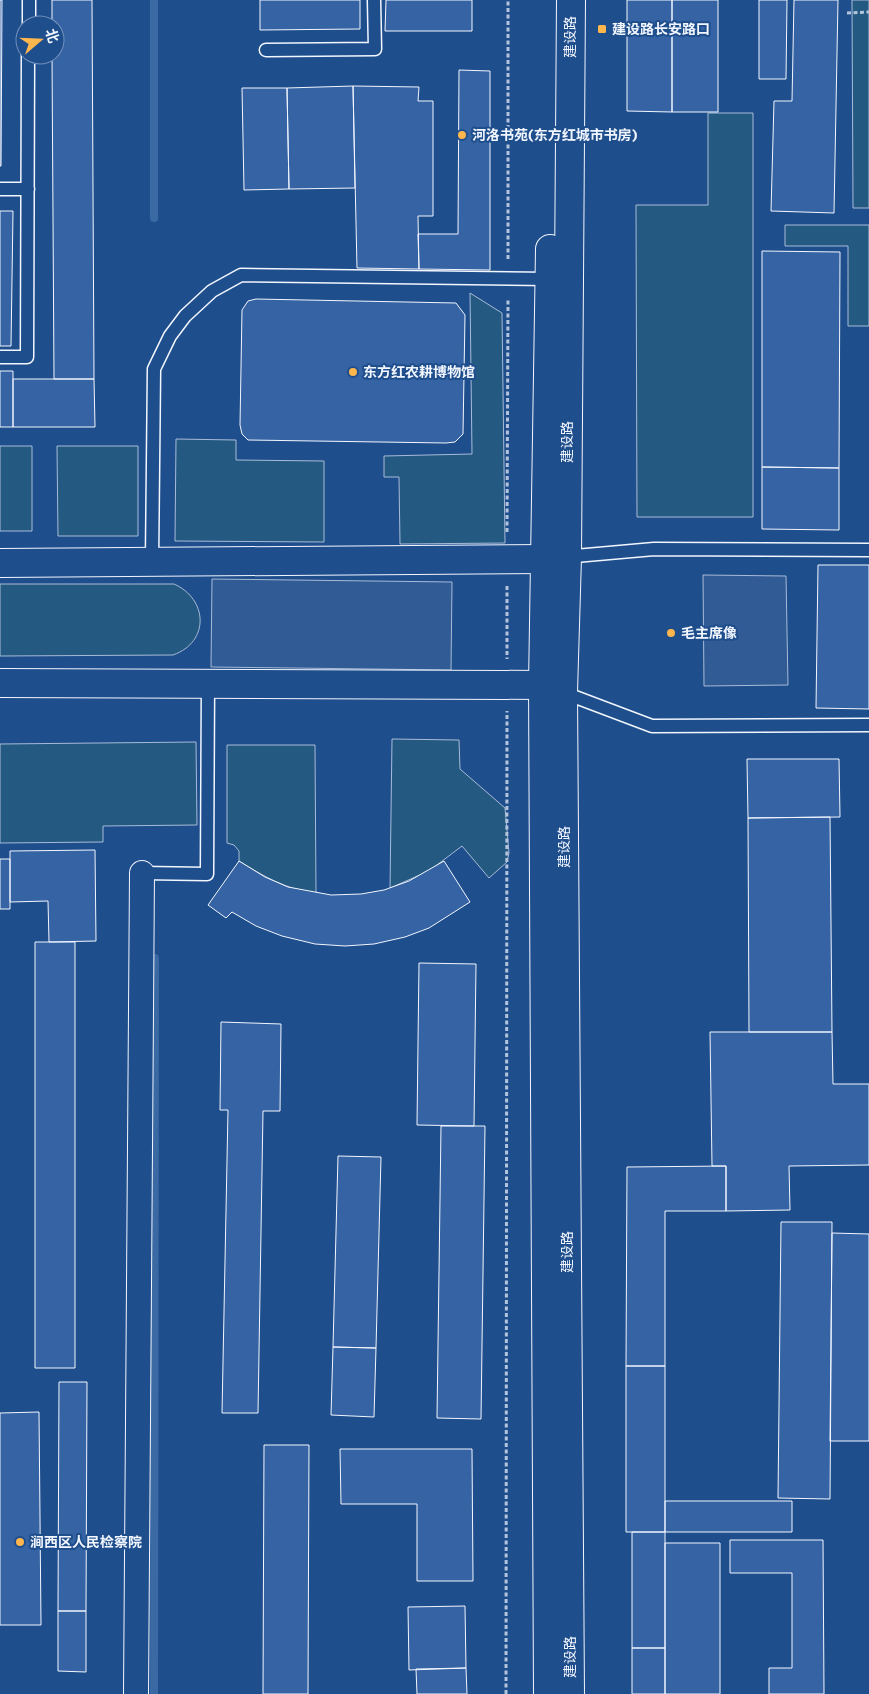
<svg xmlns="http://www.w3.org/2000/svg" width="869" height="1694" font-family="Commissioner,'Noto Sans SC',sans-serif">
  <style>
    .green { fill: #245a82; stroke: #a8bbd7 }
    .parking { fill: #305b95; stroke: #a8bbd7 }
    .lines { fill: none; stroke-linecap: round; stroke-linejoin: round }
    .stream { stroke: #3b69a3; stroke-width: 8 }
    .building { fill: #3563a3; stroke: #f2f6ff }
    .service-casing { stroke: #f2f6ff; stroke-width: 15 }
    .minor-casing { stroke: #f2f6ff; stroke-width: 26 }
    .tertiary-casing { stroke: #f2f6ff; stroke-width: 30 }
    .secondary-casing { stroke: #f2f6ff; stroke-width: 30 }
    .path { stroke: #b3c4dc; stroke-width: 3; stroke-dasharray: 4 2.5; stroke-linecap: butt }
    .service { stroke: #1f4e8c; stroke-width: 12 }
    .minor { stroke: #1f4e8c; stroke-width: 24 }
    .tertiary { stroke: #1f4e8c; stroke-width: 28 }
    .secondary { stroke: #1f4e8c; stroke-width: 28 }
    .poi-dot { fill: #ffb74d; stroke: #1f4e8c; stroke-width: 2 }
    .labels { text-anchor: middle; stroke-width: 4; stroke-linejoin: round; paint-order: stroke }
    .poi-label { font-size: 14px; font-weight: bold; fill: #f2f6ff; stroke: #1f4e8c; text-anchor: start }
    .street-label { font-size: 14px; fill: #f2f6ff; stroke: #1f4e8c }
  </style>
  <rect width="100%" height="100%" fill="#1f4e8c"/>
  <!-- green -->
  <path class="green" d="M852,0h17v208h-16z
    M708,113h45v404h-116l-1,-312h72z
    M785,225h84v101h-21v-80h-63z
    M470,293l32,20 3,230 -105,1 -1,-67h-15v-21l88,-2z
    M176,439l60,1v20l88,1v81l-149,-1z
    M0,446h32v85h-32z
    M57,446h81v90h-80z
    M0,584h174c34,15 36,58 -1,71l-173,1z
    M392,739l67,1 1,29 45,39 4,45 -2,9 -18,16 -27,-32 -33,25 -39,17z
    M196,742l1,83 -94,1v16l-103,1v-99z
    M227,745h88l1,148c-29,-3 -53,-17 -77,-32v-10l-5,-6 -7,-2z"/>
  <!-- parking -->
  <path class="parking" d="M703,575l83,1 2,109 -84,1z
    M212,579l240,3 -1,88 -240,-3z"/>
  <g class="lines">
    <!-- stream -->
    <path class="stream" d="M154,218v-218
      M154,1694l1,-736"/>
  </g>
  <!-- building -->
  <path class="building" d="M0,0h2l-1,166h-1z
    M52,0h40l2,379h-40l-2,-324h3v-30h-3z
    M260,0h100v29l-100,1z
    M386,0h86v31h-87z
    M627,0h45v112l-45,-1z
    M672,0h46v112h-46z
    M759,0h28l-1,79h-27z
    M794,0h44l-4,213 -63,-2 3,-110h18z
    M459,70l31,1v199l-71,-1 -1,-35h40z
    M353,86l66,1 -1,14h15v115h-15l1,53 -62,-1z
    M353,86l2,102 -66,1 -2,-101z
    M242,88h45l2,101 -45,1z
    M0,211h13l-2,135h-11z
    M762,251l78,1 -1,216 -77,-1z
    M256,299l200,4 9,12 -2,119 -8,8 -9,1 -198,-3 -6,-6 -2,-9 2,-115 6,-9z
    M0,371h13v56h-13z
    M13,379h81l1,48h-82z
    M762,467l77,1v62l-77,-1z
    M818,565h51v144l-53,-1z
    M747,759h92l1,58 -92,1z
    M830,817l2,215h-83l-1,-214z
    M95,850l1,91 -47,1 -1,-41 -38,1v-51z
    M0,859h10v50h-10z
    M239,861l26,16 23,10 43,8 30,-1 23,-4 25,-9 35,-20 26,41 -41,26 -24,9 -31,7 -29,2 -30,-2 -33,-8 -26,-10 -24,-14 -6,6 -18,-13z
    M35,942h40v426h-40z
    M419,963l57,1 -2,162 -57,-1z
    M221,1022l60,2 -1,87h-17l-5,302h-36l6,-303h-8z
    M710,1032h122l1,52h36v81l-80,1 1,44 -64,1v-45h-14z
    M441,1126h44l-4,293 -44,-1z
    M338,1156l43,1 -5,191 -43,-1z
    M726,1166v45h-61v155h-39l1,-199z
    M781,1222h51l-2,277 -52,-1z
    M832,1233l37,1v207h-39z
    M333,1347l43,1 -2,69 -43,-2z
    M626,1366h39v166h-39z
    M59,1382h28l-1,229h-28z
    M39,1412l2,213h-41v-212z
    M264,1445h45l-1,249h-45z
    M340,1449h132l1,132h-56v-77h-76z
    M665,1501h127v31h-127z
    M632,1532h33v116h-33z
    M730,1540h93l1,154h-55v-26h23v-95h-62z
    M665,1543h55v151h-55z
    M465,1606l1,62 -57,2 -1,-63z
    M58,1611h28v61l-28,-1z
    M632,1648h33v46h-33z
    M466,1668l1,26h-50l-1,-25z"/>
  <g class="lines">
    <!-- service casing -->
    <g class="service-casing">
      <path id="service" d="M29,25v-25
        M266,50l109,-1 -1,-49
        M0,189h28
        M0,357h27l1,-302
        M564,557l90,-8 215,1
        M152,561l2,-192 16,-33 15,-20 27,-25 29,-16 308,4
        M562,692l90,34 217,-1
        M142,873l65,1 1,-192"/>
    </g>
    <!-- minor casing -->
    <g class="minor-casing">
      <path id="minor" d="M136,1694l6,-821"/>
    </g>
    <!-- tertiary casing -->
    <g class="tertiary-casing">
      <path id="tertiary" d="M548,1694l-5,-1009 7,-436
        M570,1694l-7,-1002 4,-135 4,-557"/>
    </g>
    <!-- secondary casing -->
    <g class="secondary-casing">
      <path id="secondary" d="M0,563l545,-4
        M0,683l543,2"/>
    </g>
    <!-- path -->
    <path class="path" d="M847,13l22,-1
      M508,259v-259
      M507,532l1,-234
      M507,586v73
      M506,1694l1,-983"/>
    <!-- service -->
    <use href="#service" class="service"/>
    <!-- minor -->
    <use href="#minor" class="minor"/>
    <!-- tertiary -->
    <use href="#tertiary" class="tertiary"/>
    <!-- secondary -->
    <use href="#secondary" class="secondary"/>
  </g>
  <!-- markers -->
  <g class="poi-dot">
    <rect x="597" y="24" width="10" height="10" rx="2.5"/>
    <circle cx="462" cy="135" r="5"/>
    <circle cx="353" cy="372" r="5"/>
    <circle cx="671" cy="633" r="5"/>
    <circle cx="20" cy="1542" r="5"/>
  </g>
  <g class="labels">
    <!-- poi labels -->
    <g class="poi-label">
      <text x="612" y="34">建设路长安路口</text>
      <text x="472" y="140">河洛书苑(东方红城市书房)</text>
      <text x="363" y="377">东方红农耕博物馆</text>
      <text x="681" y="638">毛主席像</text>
      <text x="30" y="1547">涧西区人民检察院</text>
    </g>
    <!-- street labels -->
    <g class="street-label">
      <text transform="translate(570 37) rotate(-90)" y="5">建设路</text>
      <text transform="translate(567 442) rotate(-90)" y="5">建设路</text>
      <text transform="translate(564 847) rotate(-90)" y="5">建设路</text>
      <text transform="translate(567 1252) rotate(-90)" y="5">建设路</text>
      <text transform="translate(570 1657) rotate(-90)" y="5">建设路</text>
    </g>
  </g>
  <!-- north arrow -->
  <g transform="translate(40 40) rotate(71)"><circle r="24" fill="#1f4e8c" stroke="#7391ba"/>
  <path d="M0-4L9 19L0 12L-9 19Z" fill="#ffb74d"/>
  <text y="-8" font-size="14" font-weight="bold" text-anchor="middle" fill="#f2f6ff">北</text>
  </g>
</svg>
